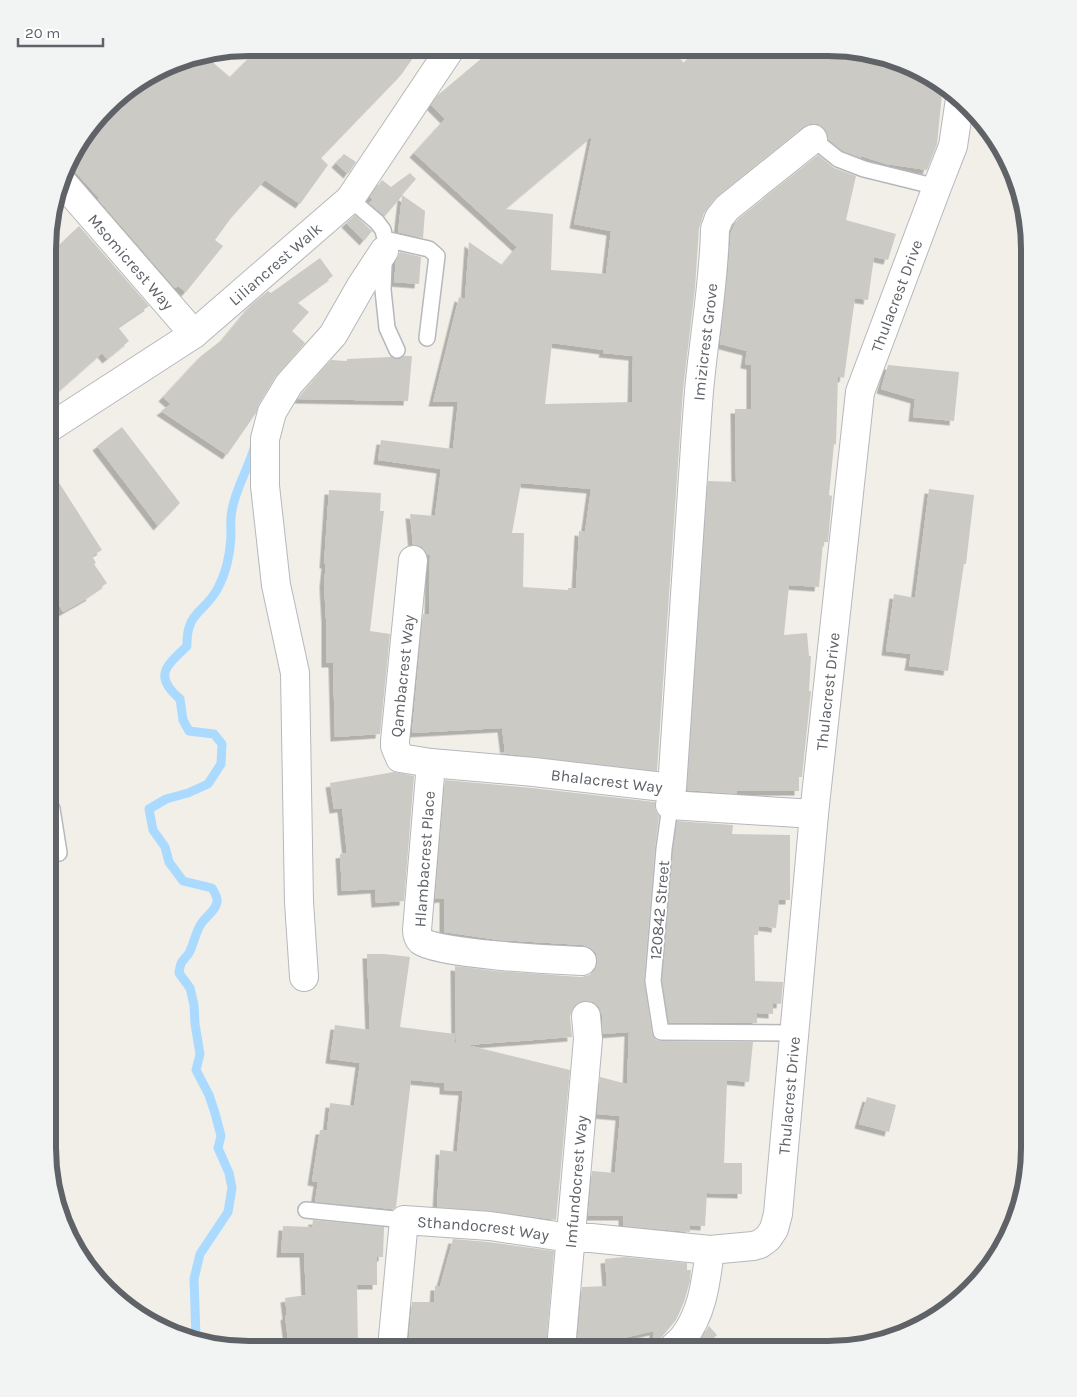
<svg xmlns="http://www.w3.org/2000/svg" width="1077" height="1397" font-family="Karla,sans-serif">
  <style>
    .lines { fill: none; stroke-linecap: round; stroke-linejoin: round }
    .stream { stroke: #aadaff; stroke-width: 9 }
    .building { fill: #cccac5; fill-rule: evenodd; filter: url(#shadow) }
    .service-casing { stroke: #b5b8bc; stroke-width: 18 }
    .minor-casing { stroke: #b5b8bc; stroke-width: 30 }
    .service { stroke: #fff; stroke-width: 15 }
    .minor { stroke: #fff; stroke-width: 28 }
    .labels { text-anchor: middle; stroke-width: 4; stroke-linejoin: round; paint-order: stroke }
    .street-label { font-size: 16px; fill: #5f6368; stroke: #fff }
    .rim { fill: none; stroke: #5f6368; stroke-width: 6 }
  </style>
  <defs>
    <filter id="shadow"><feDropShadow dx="-4.5" dy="4.5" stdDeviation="0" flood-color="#0004"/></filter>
  </defs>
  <rect width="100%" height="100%" fill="#f1efe8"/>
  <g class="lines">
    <!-- stream -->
    <path class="stream" d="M196,1338l-2,-59 6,-25 28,-42 4,-24 -3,-15 -11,-25 3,-12 -6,-23 -6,-18 -13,-25 4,-16 -5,-30 -1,-19 -4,-17 -11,-15c2,-14 3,-10 10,-20 5,-9 6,-20 12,-29 5,-8 14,-12 16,-22 1,-5 -3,-10 -5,-14l-29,-7 -14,-19 -4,-15 -12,-17 -4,-21 17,-10 22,-6 20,-9 13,-20 1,-20 -8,-10 -25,-3 -6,-11 -3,-21c-27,-23 -14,-33 7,-53 -1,-35 18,-33 31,-58 8,-15 12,-34 13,-51 0,-9 -1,-18 1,-27 4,-23 17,-42 23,-65"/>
  </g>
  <!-- building -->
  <path class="building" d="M259,48h161l-19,27 -80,83 7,7 -28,39 -35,-24 -34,38 -16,22 8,6 -37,46 -8,-6 -3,2 -77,-89 1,-1 -30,-33 5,-16 42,-52 68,-39 20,-3 26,22z
    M494,48l177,1 13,14 13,-14h157l20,8 -3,5 33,6 36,14 3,2 -6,60 -10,26 -41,-6 -25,-8 -1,2 -17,-7 -15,-12 -3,-10 -7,-5h-8l-7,3 -86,69 -13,17 -5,15 -4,60 -12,102 -26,381 -157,-18 5,-1 -3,-24 -90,5 11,-119h6l1,-59h-2l-6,-8 -9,-2 -3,-31 25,2 6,-47 -63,-9 3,-20 72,9 5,-47h-25l26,-105 6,2 4,-57 33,23 15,-18 -103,-94 31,-34 -14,-14 7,-10zM592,136l-18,88 37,7 -5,43 -55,-4 2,-56 -48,-5zM552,343l52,7 -1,3 30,3 -1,46 -87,2zM521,483l70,6 -6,43 -6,-1 -3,57h-8v2l-45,-3 1,-54h-12z
    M344,154l12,8 -8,12 -12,-11z
    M818,155l16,13 22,8 -10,44 50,14 -8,26 -14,-3 -6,43 -13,-2 -11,80 -6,-2 -2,69 -2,-1 -5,51 3,1 -4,46h-5l-4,45 -30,-2 -5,50 23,-2 2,23h2l-2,35h2l-9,86h-3v14h-62v3l-50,-4 21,-309 28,1 -1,-73h16v-44l-6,-1 2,-13 -27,-7 8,-73 3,-39 7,-13z
    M410,173l6,6 -14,16 23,16 -2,27 -25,-6 4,-36 -17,20 -16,-13 4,-3 -3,-3 12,-17 9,7z
    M355,215l17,16 -8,10 -18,-18z
    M79,226l70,80 -31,21 11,14 -22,18 -5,-6 -53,47v-145z
    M400,252l21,5 -2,27 -25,-2 2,-21z
    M320,258l13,18 -36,26 12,10 -17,19 13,12 -29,33 -17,28 -3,9 -29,42 -66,-44 10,-7 -8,-7 38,-41 22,-17 28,-34 17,-14 3,2z
    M404,356h8l-4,45 -110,-2 33,-39 16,1v-2l44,-2 6,2z
    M888,365l71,7 -5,49 -41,-4 2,-18 -34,-10z
    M122,427l58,76 -22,23 -61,-80z
    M49,467l53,83 -10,6 4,7 -2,1 13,19 -17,12 1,1 -28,16 -14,-25z
    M929,489l45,6 -8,69h-2l-16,107 -39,-5 2,-12 -25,-3 8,-57 21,4z
    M329,490l52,3 -1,18h4l-14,120 20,3 -10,100 -45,3 -2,-74h-7v-44l-2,-36 2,-19h-2z
    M394,772l20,4 -10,125 -28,2 -1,-14 -33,2 -2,-37 7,-1 -5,-45 -8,1 -4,-26z
    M445,780l87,8 123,14 1,9 3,5 -4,32 -11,132 8,54 4,6 5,1 92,1 -4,40 -22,-2 -3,83h18v31l-35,-1 -2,33 -15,-1v7l-67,-6v-10h-35l4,-45 23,2 5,-57 -23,-2 3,-37 27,7 2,-52 -26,2 -1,-19 -3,-8 -6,-5 -8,-2 -8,4 -5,6 -2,7 2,20 -105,8 103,25 -14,150 -64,-9 -55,-4 3,-57 17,2 6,-61 -19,-1v-7l-33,-3 -15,127 -3,2 -78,-7 3,-20 -6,-1 8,-51h7l3,-27 24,3 6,-43 -30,-4 5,-34 35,5 -3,-76h17l26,3 -10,70 55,7 -1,8h2l-1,-76 41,5 85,6 9,-2 5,-5 3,-8 -2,-9 -5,-5 -8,-3 -84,-5 -55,-8v-34l-9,1z
    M677,821l56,4 -1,9 58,1v65h-11l-3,28 -17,-2 -1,9h-4l1,46 28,1 -2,22 -8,-1v11l-16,-1v10h-88l-7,-42 11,-131z
    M867,1097l29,8 -7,27 -30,-8z
    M313,1220l71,7 -1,30h-6v28h-20l1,63h-69l-4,-32 2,-1 -2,-17 21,-3 -2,-42h-23l2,-27 29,1z
    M453,1239l35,3 66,9 -8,98 -138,-1 4,-46h22l1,-16h5z
    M624,1257l63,6v7h4l-1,11 -6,21 -8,18 -16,19 -3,10h-4l1,-18 -48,11 -1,-3 -28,5 5,-57 25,-1 -2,-27z
    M709,1326l8,9 -15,14h-8z"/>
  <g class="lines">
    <!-- service casing -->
    <g class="service-casing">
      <path id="service" d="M813,139l25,20 26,10 73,18
        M350,199l27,23 6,8 2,9 -2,51 4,38 10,22
        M385,239l44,10 8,7 -10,82
        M671,799l-7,50 -11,132 8,51 133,1
        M48,802l4,7 7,44
        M306,1210l98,10"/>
    </g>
    <!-- minor casing -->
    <g class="minor-casing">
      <g id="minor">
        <path id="s1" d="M63,183l131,151"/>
        <path id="s2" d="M49,428l145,-94 156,-135 101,-151"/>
        <path id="s3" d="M413,560l-18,181v5l5,12 31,5 103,9 138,16c8,-133 17,-265 27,-397 5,-55 15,-108 16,-162l4,-11 8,-10 86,-69"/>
        <path d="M431,763l-14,167c0,4 1,8 4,11 16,13 134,19 161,20"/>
        <path d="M670,805l144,9"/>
        <path d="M304,977l-5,-75 -4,-229 -19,-88 -11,-99v-47l7,-27 17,-28 44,-49 28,-49 23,-35"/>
        <path id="s4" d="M392,1348l12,-128 86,6 80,12h21l119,12 43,-4 7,-2 8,-6 6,-9 4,-15 36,-400 46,-422 77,-205 16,-41 7,-47"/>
        <path id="s5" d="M561,1349l27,-310 -2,-23"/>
        <path d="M672,1349c3,-4 8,-7 11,-11 20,-25 23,-58 27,-88"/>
      </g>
    </g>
    <!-- service -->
    <use href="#service" class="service"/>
    <!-- minor -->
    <use href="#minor" class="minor"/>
  </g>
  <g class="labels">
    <!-- street labels -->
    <g class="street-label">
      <text dy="6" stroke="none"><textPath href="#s1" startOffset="104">Msomicrest Way</textPath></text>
      <text dy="6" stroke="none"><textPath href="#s2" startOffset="280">Liliancrest Walk</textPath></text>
      <text dy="6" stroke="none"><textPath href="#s4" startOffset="1452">Thulacrest Drive</textPath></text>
      <text dy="6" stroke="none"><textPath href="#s3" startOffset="921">Imizicrest Grove</textPath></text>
      <text transform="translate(402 676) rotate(-84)" y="6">Qambacrest Way</text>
      <text dy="6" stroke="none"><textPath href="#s4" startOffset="1048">Thulacrest Drive</textPath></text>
      <text dy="6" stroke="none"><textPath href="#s3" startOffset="408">Bhalacrest Way</textPath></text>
      <text transform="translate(424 859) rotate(-86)" y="6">Hlambacrest Place</text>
      <text transform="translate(659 910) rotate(-85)" y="6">120842 Street</text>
      <text dy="6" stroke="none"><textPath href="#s4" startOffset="642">Thulacrest Drive</textPath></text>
      <text dy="6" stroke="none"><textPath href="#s5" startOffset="168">Imfundocrest Way</textPath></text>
      <text dy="6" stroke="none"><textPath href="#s4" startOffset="208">Sthandocrest Way</textPath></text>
    </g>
  </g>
  <!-- crop -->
  <path d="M0 0H1077V1397H0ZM249 56H828A193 193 0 0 1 1021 249V1148A193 193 0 0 1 828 1341H249A193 193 0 0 1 56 1148V249A193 193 0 0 1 249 56Z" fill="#f2f3f3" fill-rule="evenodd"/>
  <path class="rim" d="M249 56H828A193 193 0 0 1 1021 249V1148A193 193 0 0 1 828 1341H249A193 193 0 0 1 56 1148V249A193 193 0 0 1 249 56Z"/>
  <!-- scale -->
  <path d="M18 38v8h85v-8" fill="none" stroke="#5f6368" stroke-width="2.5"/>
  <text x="25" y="38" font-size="15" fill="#5f6368" stroke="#ffffff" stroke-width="4" paint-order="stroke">20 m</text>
</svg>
